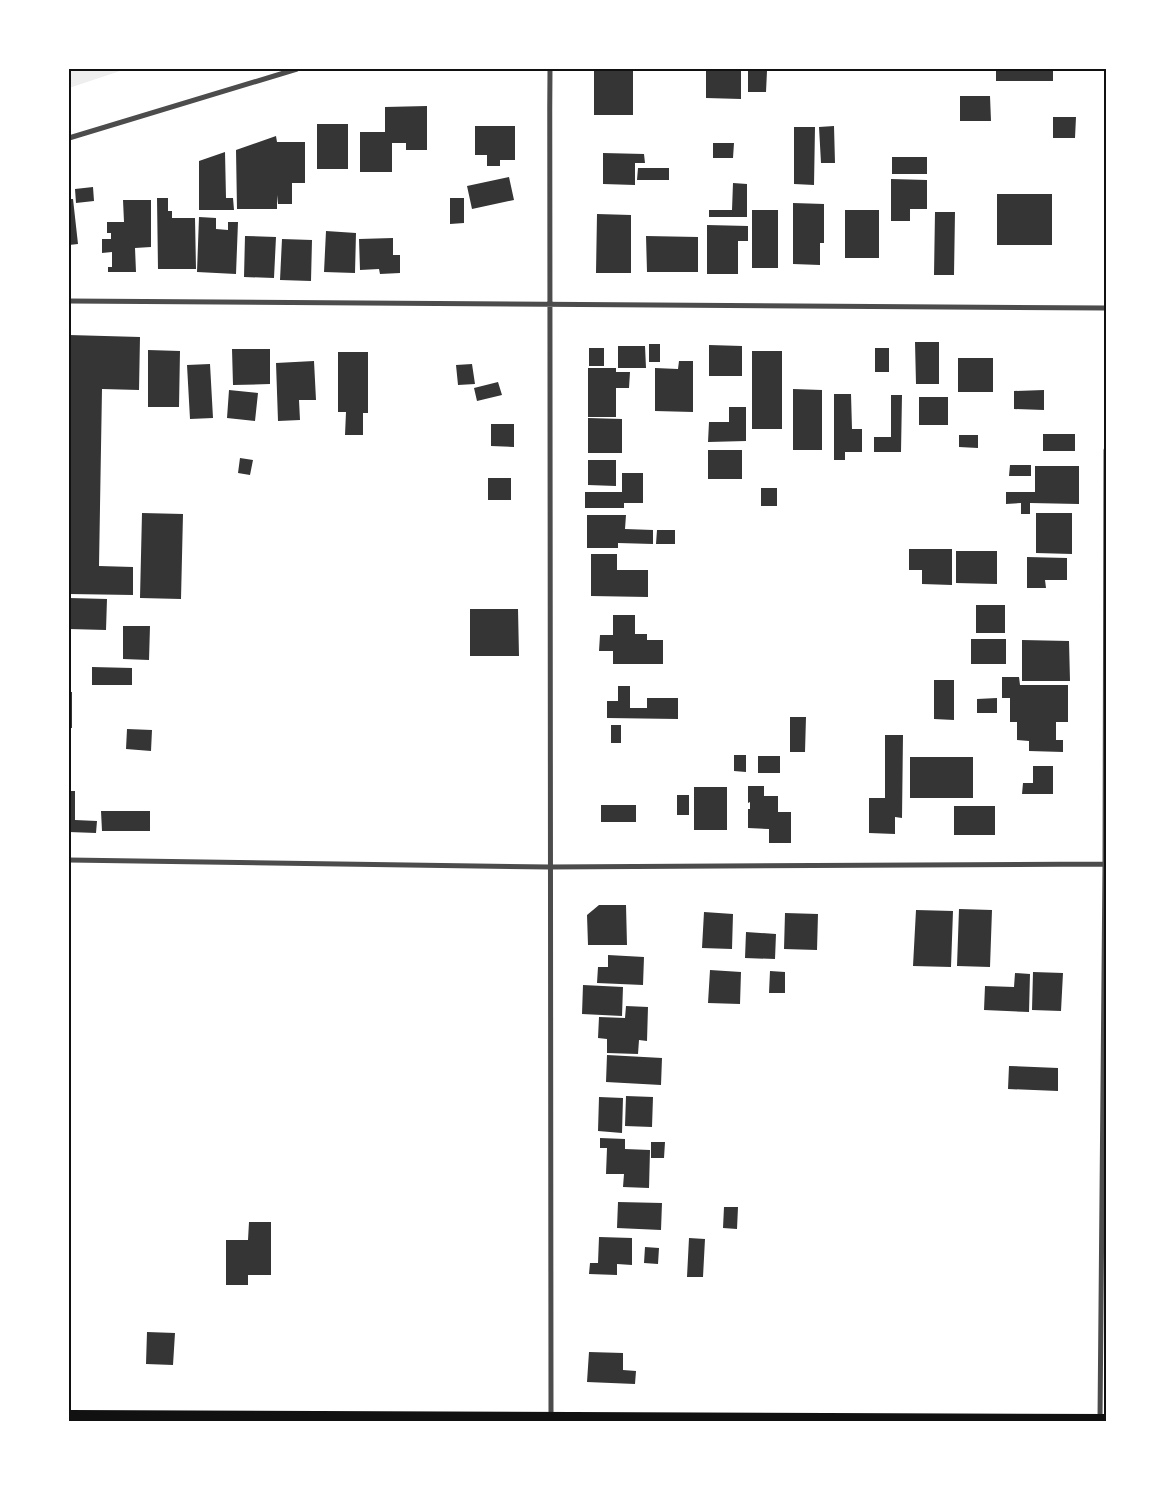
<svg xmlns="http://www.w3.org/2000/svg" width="1175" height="1490" font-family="'DejaVu Sans',sans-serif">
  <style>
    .green { fill: #eee }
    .building { fill: #353535 }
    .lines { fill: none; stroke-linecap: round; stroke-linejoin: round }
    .minor { stroke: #4c4c4c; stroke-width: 5 }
    .secondary { stroke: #111; stroke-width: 10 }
    .neatline { fill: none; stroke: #111; stroke-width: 2 }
  </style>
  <rect width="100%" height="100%" fill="#fff"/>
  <!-- green -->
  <path class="green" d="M69,69h57l-57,19z"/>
  <!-- building -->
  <path class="building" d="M649,69h22v2h-22z
    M706,69h35v30l-35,-1z
    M748,69h23v2h-4l-1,21h-18z
    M996,69h57v12h-57z
    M594,70l39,1v44h-39z
    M960,96h30l1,25h-31z
    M427,106v44h-21v-7h-14v29h-32v-40h25v-25z
    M1053,117h23l-1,21h-22z
    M317,124h31v45h-31z
    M475,126h40v34h-15v6h-13v-11h-12z
    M834,126l1,37h-14l-2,-36z
    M794,127h21l-1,58 -20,-1z
    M276,136l1,6h28v41h-13v21h-14l-1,-9v14h-40l-1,-59z
    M713,143h21l-1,15h-20z
    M225,152l1,46h7l1,12h-35v-49z
    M603,153l41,1 1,9h-10v22l-32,-1z
    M892,157h35v17h-35z
    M638,168h31v12h-32z
    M509,177l5,23 -42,9 -5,-23z
    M891,179l36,1v29h-17v12h-19z
    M733,183l14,1v33h-38v-7h23z
    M93,187l1,14 -18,2 -1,-14z
    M997,194h55v51h-55z
    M157,198h11v13h4v7h23l1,51h-38z
    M450,198h14v25l-14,1z
    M69,199h4l5,45 -9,1z
    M123,200h28v47l-16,1 1,24h-28v-5h4v-15l-10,1v-14h9v-6h-4v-11h17z
    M793,203l31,1v39h-4v22l-27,-1z
    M752,210h26v58h-26z
    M845,210h34v48h-34z
    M935,212h20l-1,63h-20z
    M597,214l34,1v58h-35z
    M199,217l17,1v11l12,1v-8h10l-2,52 -39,-2z
    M707,225l41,1v15h-10v33h-31z
    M326,231l30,2 -1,40 -31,-1z
    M245,236l31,1 -2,41 -30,-1z
    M646,236l52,1v35h-51z
    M393,238v17h7v18l-20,1 -1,-5 -19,1 -1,-31z
    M282,239l30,1 -1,41 -31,-1z
    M69,335l71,2 -1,53 -37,-1 -3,177 34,1v28l-64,-1z
    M915,342h24v42h-23z
    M649,344h11v18h-11z
    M709,345l33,1v30h-33z
    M618,346h27l1,22h-28z
    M589,348h15v18h-15z
    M875,348h14v24h-14z
    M232,349h38v35l-37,1z
    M148,350l32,1 -1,56h-31z
    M752,351h30v78h-30z
    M338,352h30v61h-5v22h-18l1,-23h-8z
    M958,358h35v34h-35z
    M314,361l2,39h-17l1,20 -22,1 -2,-58z
    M679,361h14v51l-38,-1v-43l23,1z
    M210,364l3,54 -23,1 -3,-54z
    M472,364l3,20 -17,1 -2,-20z
    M588,368h28v4h14l-1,16h-13v29h-28z
    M498,382l4,13 -25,6 -3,-13z
    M793,389l29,1v60h-29z
    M229,390l29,3 -3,28 -28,-3z
    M1044,390v20l-30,-1v-18z
    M834,394h17l1,35h10v23h-17v8h-11z
    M891,395h11l-1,57h-27v-15h17z
    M919,397h29v28h-29z
    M729,407h17v34l-38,1 1,-20h20z
    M588,418l34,1v34h-34z
    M491,424h23v23l-23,-1z
    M1043,434h32v17h-32z
    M959,435h19v13l-19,-1z
    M708,450h34v29h-34z
    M240,458l13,2 -3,15 -12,-2z
    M588,460h28v26l-28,-1z
    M1010,465h21v11h-22z
    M1035,466h44v38l-49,-1v11h-9v-11l-15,1v-12h29z
    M622,473h21v30h-19v5h-39v-16h37z
    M488,478h23v22h-23z
    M761,488h16v18h-16z
    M142,513l41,1 -2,85 -41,-1z
    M1036,513h36v41l-36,-1z
    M587,515h39l-1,14 28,1v14l-35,-1v5h-31z
    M657,530h18v14h-19z
    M909,549h43v36l-30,-1v-14h-13z
    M956,551h41v33l-41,-1z
    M591,554h26v16h31v27l-57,-1z
    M1027,557l40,1v22h-22l1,8h-19z
    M69,598l38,1 -1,31 -37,-1z
    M976,605h29v28h-29z
    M470,609h48l1,47h-49z
    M613,615h22v19h12v6h16v24h-50v-13h-14l1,-16h13z
    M123,626h27l-1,34 -26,-1z
    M971,639h35v25h-35z
    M1022,640l47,1 1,40h-48z
    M92,667l40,1v17h-40z
    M1002,677h17l1,8h48v37h-12v18h7v12l-34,-1v-10l-12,-1v-18h-7v-24h-8z
    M934,680h20v40l-20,-1z
    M618,686h12v22h17v-10h31v21l-71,-1v-17h11z
    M69,692h3v36h-3z
    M997,698v15h-20v-14z
    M790,717h16l-1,35h-15z
    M611,725h10v18h-10z
    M127,729l25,1 -1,21 -25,-2z
    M885,735h18l-1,83 -7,-1v17l-26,-1v-35h16z
    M734,755h12v17l-12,-1z
    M758,756h22v17h-22z
    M910,757h63v41h-63z
    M1033,766h20v28h-31l1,-11h10z
    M748,786h16v10h14v16h13v31h-22v-14l-21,-1v-19h2v-7l-2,1z
    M694,787h33v43h-33z
    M69,791h6v29l22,1 -1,12 -27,-1z
    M677,795h12v20h-12z
    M601,805h35v17h-35z
    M954,806h41v29h-41z
    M101,811h49v20h-48z
    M599,905h27l1,40h-39l-1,-30z
    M959,909l33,1 -2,57 -33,-1z
    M916,910l37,1 -2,56 -38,-1z
    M704,912l29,2 -1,35 -30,-1z
    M785,913l33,1 -1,36 -33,-1z
    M746,932l30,2 -1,25 -30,-1z
    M608,955l36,2 -1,28 -46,-2 1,-16h10z
    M710,970l31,2 -1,32 -32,-1z
    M770,971l15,1v21h-16z
    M1033,972l30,1 -2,38 -29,-1z
    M1015,973l15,1 -1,38 -45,-2 1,-24 29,1z
    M583,985l40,2 -1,29 -40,-2z
    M626,1006l22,1 -1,34 -8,-1 -1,14 -31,-1v-14l-9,-1 1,-21 26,1z
    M607,1055l55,3 -1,27 -55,-3z
    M1009,1066l49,2v23l-50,-2z
    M626,1096l27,1 -1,30 -27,-1z
    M599,1097l24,1 -1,35 -24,-2z
    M600,1138l25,1v10l25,1 -1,38 -26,-1 1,-13h-18l1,-26h-7z
    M651,1142h14l-1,16h-13z
    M618,1202l44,1 -1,27 -44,-2z
    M724,1207h14l-1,22 -14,-1z
    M249,1222h22v53h-23v10h-22v-45h22z
    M599,1237l33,1v27l-15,-1v11l-28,-1 1,-11h8z
    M689,1238l16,1 -2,38h-16z
    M645,1247l14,1 -1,16 -14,-1z
    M147,1332l28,1 -2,32 -27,-1z
    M589,1352l34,1v17l13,1 -1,13 -48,-2z"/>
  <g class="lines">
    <!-- minor -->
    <path class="minor" d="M550,69c-3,449 -1,898 1,1348
      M69,138l228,-69
      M69,301l1037,7
      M69,860l480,7 557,-3
      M1100,1419l5,-555 1,-414"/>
    <!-- secondary -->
    <path class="secondary" d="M69,1415l1037,4"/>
  </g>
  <!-- border -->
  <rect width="1175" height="1490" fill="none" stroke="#ffffff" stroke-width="140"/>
  <rect x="70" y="70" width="1035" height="1350" class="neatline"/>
</svg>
